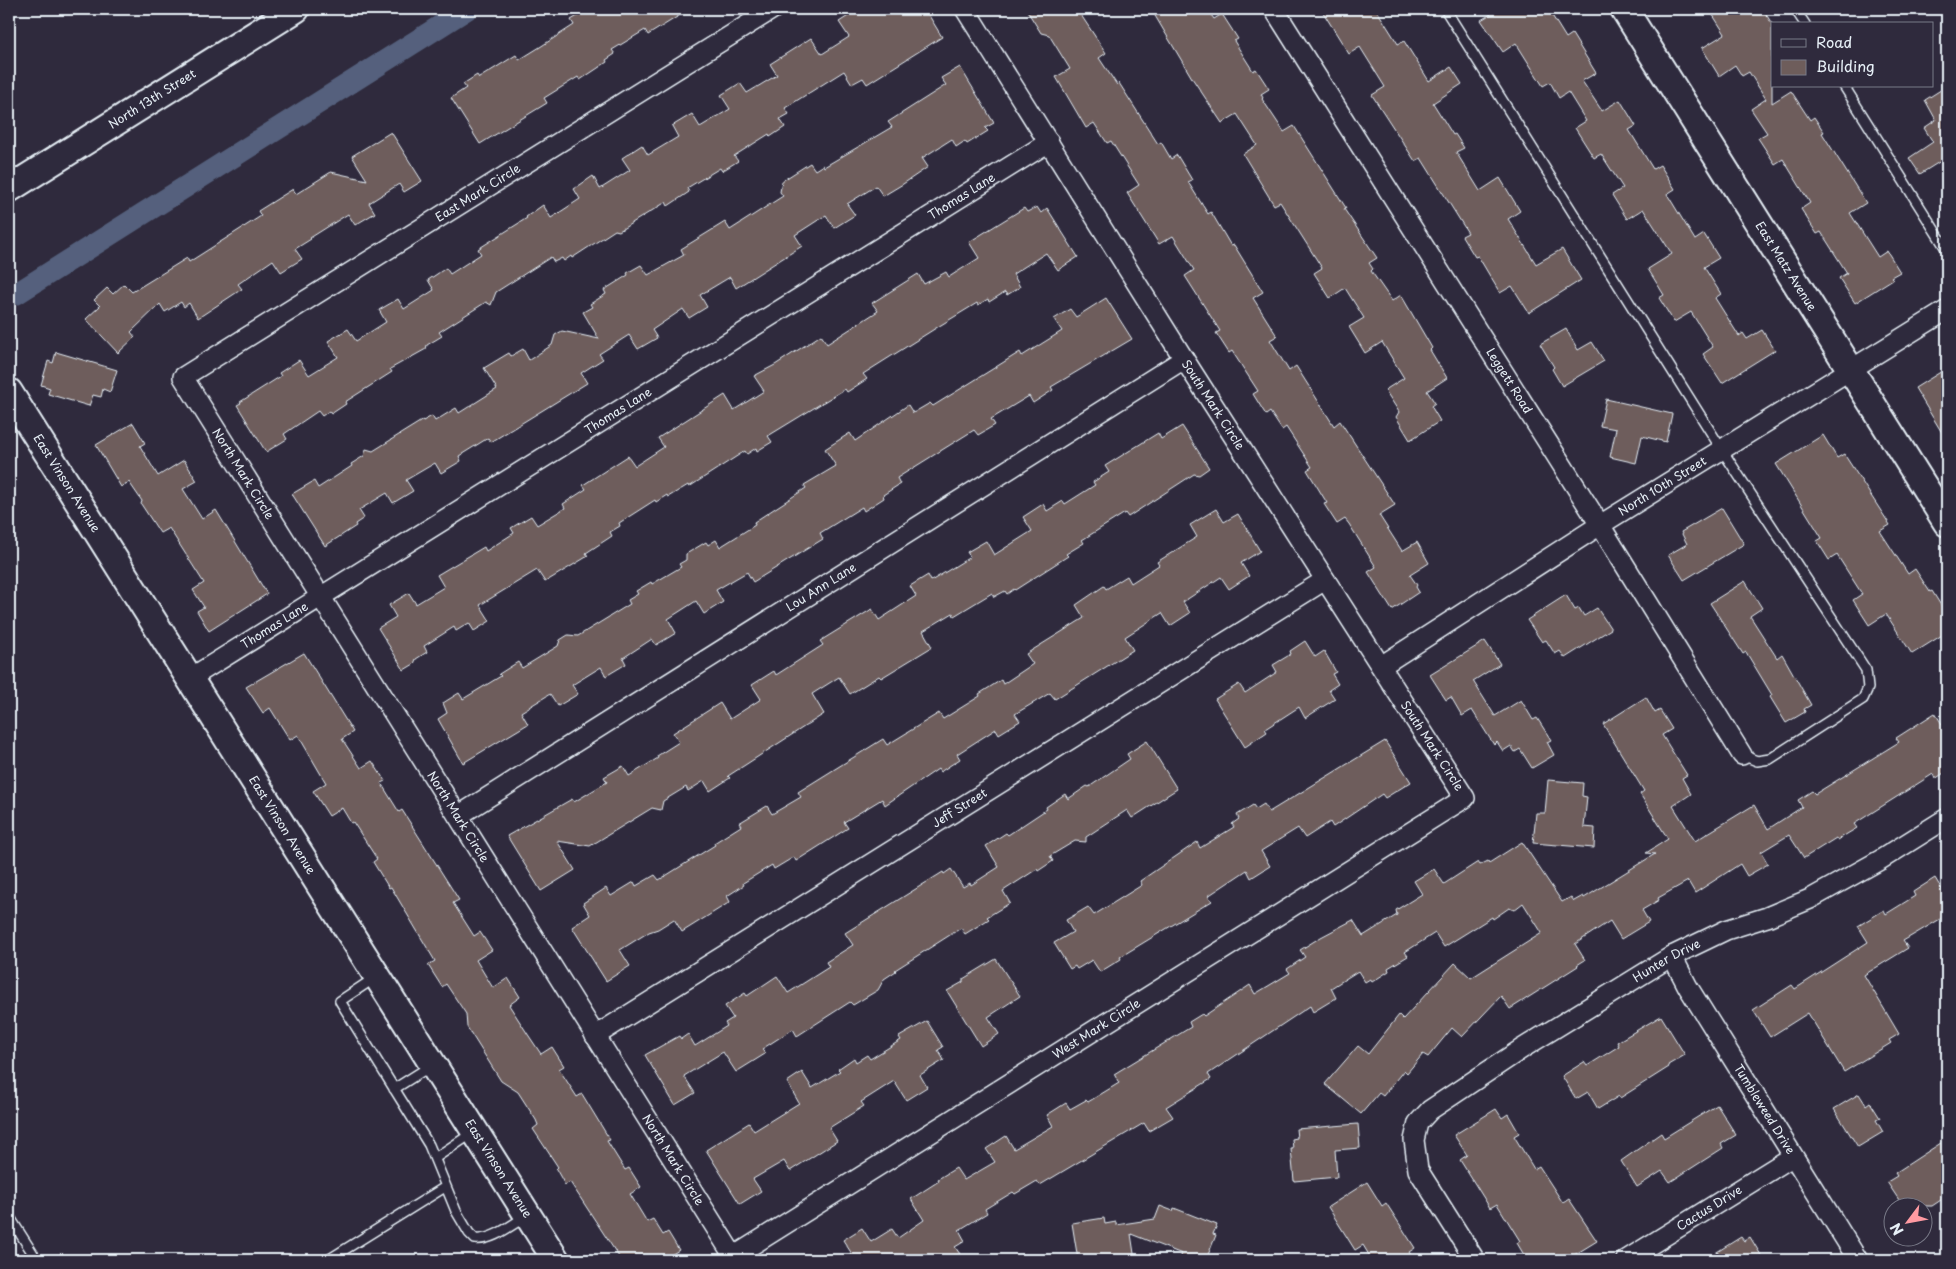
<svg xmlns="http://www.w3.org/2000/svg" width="1956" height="1269" font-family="'Playpen Sans',sans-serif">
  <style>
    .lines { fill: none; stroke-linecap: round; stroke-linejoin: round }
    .canal { stroke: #54617d; stroke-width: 22 }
    .building { fill: #6e5d5b; stroke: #e8f1f8 }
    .lane-casing { stroke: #e8f1f8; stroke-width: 12 }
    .street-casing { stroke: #e8f1f8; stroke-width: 22 }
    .secondary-casing { stroke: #e8f1f8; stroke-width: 30 }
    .lane { stroke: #2f2a3d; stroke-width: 9 }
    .street { stroke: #2f2a3d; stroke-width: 19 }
    .secondary { stroke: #2f2a3d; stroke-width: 26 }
    .labels { text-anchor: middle; stroke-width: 4; stroke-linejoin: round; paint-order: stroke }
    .street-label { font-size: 12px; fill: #e8f1f8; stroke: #2f2a3d }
  </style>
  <rect width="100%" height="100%" fill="#2f2a3d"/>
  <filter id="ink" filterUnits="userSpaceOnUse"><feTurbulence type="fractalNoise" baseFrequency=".02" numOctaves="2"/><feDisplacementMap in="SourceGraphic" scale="10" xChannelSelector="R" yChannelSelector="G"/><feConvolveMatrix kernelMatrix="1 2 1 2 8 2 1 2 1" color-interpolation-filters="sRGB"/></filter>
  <g filter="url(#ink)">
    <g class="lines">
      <!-- canal -->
      <path class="canal" d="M16,294l451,-285"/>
    </g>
    <!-- building -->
    <path class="building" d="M589,9h101l-42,26 -3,-5 -33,20 3,4 -9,6 1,2 -27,18 -2,-3 -34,21 3,5 -67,41 -29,-46 15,-10 -3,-4 14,-9 2,3 37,-23 3,5 21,-13 34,-22 -3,-5z
      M859,9h66l17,28 -75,47 -4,-6 -11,6 -8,-13 -59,37 4,6 -9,5 5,8 -15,10 -1,-3 -35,22 4,5 -16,10 -2,-3 -33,20 2,4 -21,14 -2,-4 -47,29 -4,-1 -43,28 -1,-2 -7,5 -2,-3 -8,4 -3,-5 -55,35 -5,13 -5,-3 -47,30 3,4 -15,9 -1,4 -36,20 2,3 -47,30 1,2 -15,10 -2,-3 -7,5 -4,-5 -34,23 3,5 -21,13 -29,-47 4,-2 -1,-1 41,-26 -2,-3 20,-13 10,15 29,-18 -10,-16 20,-12 8,12 30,-19 -7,-12 19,-11 6,10 30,-19 -6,-10 18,-12 4,6 31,-20 -3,-5 49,-31 -1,-1 17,-12 8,13 29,-19 -6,-10 19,-13 7,13 30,-19 -8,-12 20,-13 6,10 30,-18 -6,-11 20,-12 8,13 30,-18 -9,-14 19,-12 7,10 30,-18 -7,-11 41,-26 11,16 27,-17 -10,-15z
      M1026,9h51l29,44 -7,5 18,27 2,-2 39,61 3,-2 10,17 6,-4 15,25 -4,2 20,32 3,-2 20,34 3,-1 29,47 -10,6 24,38 -7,4 19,31 7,-5 38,60 6,-5 55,84 -16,10 23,36 15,-9 12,21 -19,12 7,10 -1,2 3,5 -27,18 -24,-38 8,-5 -27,-43 -4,-5 -8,5 -13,-20 3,-1 -20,-33 5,-3 -26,-40 -4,3 -12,-18 -4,3 -13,-21 5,-3 -26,-40 -3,2 -13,-20 4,-2 -35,-55 9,-6 -21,-34 -14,8 -32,-51 12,-8 -28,-44 -4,2 -13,-20 -8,5 -30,-51 14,-8 -21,-34 -8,-2z
      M1151,9h56l7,10 8,-5 16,25 -4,2 19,30 3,-2 13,20 -8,5 2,4 -1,1 22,33 10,-6 52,82 -2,1 33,49 -8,5 4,6 -2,2 21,30 9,-6 31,53 -2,2 17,28 -20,13 8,12 -4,3 9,15 -30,19 -14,-23 3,-5 -14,-22 19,-12 -22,-36 -17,11 -16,-26 15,-9 -19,-30 -15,10 -16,-25 8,-5 -42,-66 -6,3 -31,-51 14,-9 -20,-31 -15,9 -30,-45z
      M1321,9h55l22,35 6,-3 25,40 22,-14 11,17 -29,19 20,32 2,-1 9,14 -8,4 24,39 20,-13 20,33 -12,8 28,45 26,-15 19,31 -52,33 -17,-27 -12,7 -22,-37 -3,1 -13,-21 6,-3 -47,-75 -6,3 -43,-66 13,-8 -25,-40 -11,7z
      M1487,9h61l18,29 6,-4 24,39 -14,8 20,30 18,-11 16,26 -7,4 24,39 7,-4 15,24 -8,5 28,46 9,-6 15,24 -15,9 17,27 -6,4 24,38 4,-3 4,6 15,-9 13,20 -53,33 -19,-29 10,-7 -22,-35 -17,10 -15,-24 5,-3 -16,-26 24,-15 -29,-45 -16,10 -15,-24 11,-7 -22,-34 -7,4 -19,-30 11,-7 -18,-29 -9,6 -9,-16 -7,4 -27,-43 -13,9 -22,-32 10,-6z
      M1709,9h54l9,15v79l19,-12 19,29 4,-3 10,15 -2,1 44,70 -16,10 28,44 9,-6 13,21 -9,5 2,2 -38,24 -16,-25 8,-5 -26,-41 -4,2 -16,-25 9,-6 -27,-44 -8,5 -17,-26 9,-5 -16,-24 15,-10 -17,-27 -7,4 -7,-11 -16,11 -17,-28 23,-14z
      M960,67l34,56 -9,5 3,3 -21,13 -2,-3 -9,6 -4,-8 -30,19 6,9 -25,17 -20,12 -7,-10 -29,18 8,11 -21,13 -8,-13 -31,20 7,11 -66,42 -6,-11 -30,18 7,12 -18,11 -6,-9 -31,21 5,8 -19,11 -9,-14 -30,19 4,5 -22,14 6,10 -96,59 -3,-4 -29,18 2,5 -20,12 -6,-10 -29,17 7,11 -20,12 -6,-10 -28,17 5,8 -9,6 1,2 -31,20 -33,-52 22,-13 4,7 34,-22 -1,-2 13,-8 2,-7 7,2 50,-31v1l9,-5 3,5 21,-13 3,5 38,-24 -13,-21 25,-15 2,3 12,-7 6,11 23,-15 3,-10 7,-4 37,8 -16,-27 9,-5 -2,-3 16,-10 -2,-4 24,-15 -1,-2 14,-8 7,10 36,-20 -3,-6 44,-27 5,8 53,-34 -3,-4 2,-11 28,-18 5,7 8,-5 1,2 68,-40 -4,-5 58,-37 -5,-7z
      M1947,86v78l-3,-5 -24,15 -11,-16 24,-16 -9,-14 12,-8 -11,-20z
      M391,132l31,49 -18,11 -5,-8 -30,19 6,10 -20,12 -7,-11 -38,24 1,1 -16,10 7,10 -21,13 -8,-12 -35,24 4,5 -44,29 -9,-15 -5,4 -3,-5 -16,10 -5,-8 -29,28 4,5 -17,16 -32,-34 14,-13 -6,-6 13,-12 6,6 11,-10 8,8 55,-34 2,4 72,-46 -3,-5 35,-22 3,5 35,-22 36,8 -15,-24z
      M1037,207l4,6 6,-5 31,49 -20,13 -12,-17 -33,21 7,13 -13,8 -2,-3 -16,10 -1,-3 -10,6 -1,-2 -41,25 -73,46 4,5 -20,13 -2,-3 -77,47 4,6 -15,9 -1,-3 -9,6 -2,-3 -56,36 -1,-2 -20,12 -1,-2 -11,7 -1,-2 -36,23 1,3 -10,6 2,4 -26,17 2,3 -43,26 -8,-12 -57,35 10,16 -16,10 -5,-8 -13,8 -2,-4 -30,19 3,6 -11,7 -2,5 -10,6 -26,-42 18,-11 -7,-12 20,-12 7,11 28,-17 -7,-12 47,-28 2,4 28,-18 -3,-5 20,-12 6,9 28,-17 -2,-4 23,-15 -3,-4 45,-29 7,10 29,-19 -6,-9 67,-43 9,15 30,-19 -10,-15 21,-11 46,-30 6,9 51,-33 -6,-8 46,-29 6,10 22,-12 3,5 30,-19 -10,-16 55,-34 3,4z
      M1106,298l26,41 -81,48 2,3 -20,13 -4,-7 -38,23 4,6 -17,10 -4,-5 -77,48 3,6 -17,11 1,3 -20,13 -2,-4 -42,26 3,6 -70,43 -6,-10 -31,18 7,12 -19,12 -8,-13 -28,18 8,14 -20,12 -4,-6 -29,19 3,6 -20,12 -5,-9 -29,18 6,9 -20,12 -8,-12 -29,18 7,12 -65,39 -25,-44 9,-6 -4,-10 16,-10 4,6 38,-23 -2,-2 19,-12 4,6 36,-22 2,-6 8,-5 10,1 52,-32 -2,-4 10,-6 -2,-3 15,-9 1,2 29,-17 -2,-3 7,-4v-6l20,-12 2,3 8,-5 4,7 35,-22 -1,-3 52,-34 -2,-3 32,-19 -11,-17 25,-16 5,8 53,-36 5,8 17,-10 3,3 87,-54 2,4 40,-25 -8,-12 16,-10 6,8z
      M1566,329l12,21 14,-8 12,19 -42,25 -10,-17 2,-2 -14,-23z
      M56,352l61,18 -7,22 -7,-3 -2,8 -8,-2 -4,11 -41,-12 2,-6 -9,-3 7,-24 5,2z
      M1947,368v73l-32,-53z
      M1606,399l66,15 -6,28 -24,-6 -6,27 -26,-6 6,-28 -16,-3z
      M133,423l12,20 -5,3 18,30 26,-16 13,21 -14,8 19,30 14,-9 51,84 -58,37 -12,-20 7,-4 -11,-17 11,-7 -35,-55 -9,5 -19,-29 1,-3 -13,-19 -8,5 -25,-42z
      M1182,426l27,42 -10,7 -5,-1 -66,43 -3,-4 -43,27 2,3 -18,11 2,2 -53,34 -1,-1 -7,5 -2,-3 -11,6 -2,-4 -38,23 -1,-3 -30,18 9,16 -51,31 -2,-2 -29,18 -11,-17 -27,17 12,20 -96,62 2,2 -20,13 -6,-10 -16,10 -2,-4 -23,14 -2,9 -9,-2 -62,38 -33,-5 18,29 -34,21 -34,-55 65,-37 2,3 33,-20 -3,-5 19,-11 6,10 29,-18 -1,-2 22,-14 -6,-9 47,-30 10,16 31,-20 -9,-14 22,-14 2,4 47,-30 -3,-4 52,-32 7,11 37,-24 -6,-10 18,-11 3,6 39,-24 -3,-5 19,-11 8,14 38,-24 -9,-14 20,-13 4,7 16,-10 2,3 30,-19 -2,-3 16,-10 -4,-6 53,-33 3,6z
      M1823,435l14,23 7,-4 46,71 -10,6 28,43 7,-5 15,23 2,-1 15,24v17l-35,22 -26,-40 -17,11 -16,-25 9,-6 -25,-39 -8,5 -12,-19 5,-3 -46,-74z
      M1722,508l22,36 -60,36 -16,-25 19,-11 -6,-12z
      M1216,509l8,13 14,-8 22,37 -19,12 8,13 -20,13 -8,-12 -38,25 7,11 -20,13 -8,-13 -37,24 8,13 -78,49 -5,-6 -35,21 5,7 -21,13 -3,-5 -39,25 3,5 -20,13 -2,-3 -53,36 -3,-6 -38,23 4,6 -52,33 -2,-4 -20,12 -2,-4 -29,18 1,2 -17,11 3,6 -48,30 -8,-13 -16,10 -9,3 -29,18 10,16 -24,15 -34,-54 18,-12 -7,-12 23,-15 5,8 23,-14 2,4 19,-11 4,5 56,-35 -1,-2 27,-17 -2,-3 28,-17 5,8 29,-17 -3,-5 85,-53 4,6 52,-32 4,6 37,-23 -1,-2 22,-14 2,4 30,-20 -7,-10 58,-36 -8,-13 28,-19 2,3 21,-13 4,7 28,-18 -2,-3 40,-25 -7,-12z
      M1745,581l17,27 -12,8 27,42 5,-4 29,51 -7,4 1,3 -19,11 -16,-26 2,-2 -26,-43 -3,2 -33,-51z
      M1566,595l9,15 4,-2 5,8 13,-8 14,21 -46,29 -5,-7 -5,3 -9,-14 -4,2 -15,-22z
      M1305,641l10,16 9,-6 12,21 -4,2 6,10 -9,6 6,9 -30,19 -6,-11 -34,22 2,3 -22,15 -30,-48 24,-15 6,9 32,-21 -4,-7 18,-11 -1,-3z
      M1485,641l15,23 -27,17 22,35 26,-16 12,20 4,-2 14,22 -4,2 7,13 -22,13 -12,-19 -5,3 -4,-6 -8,5 -6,-9 -3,3 -22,-35 -10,6 -11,-19 -5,3 -16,-25z
      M304,653l49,79 -11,7 19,29 11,-7 13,20 -4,2 18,29 3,-2 57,90 -6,3 21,33 6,-4 12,18 -16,10 17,28 15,-10 12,19 -11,8 18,28 14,21 11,-7 12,19 -5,3 18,28 5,-3 28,46 -3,1 18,29 4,-2 12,19 -11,7 17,28 6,-3 10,16 5,-3 11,18 -16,10h-42l-51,-78 -5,3 -9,-16 2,-2 -25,-38 5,-4 -2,-5 -18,-28 -17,-11 -34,-54 -1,-13 -20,-30 -4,3 -14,-22 7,-4 -44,-74 -2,1 -16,-26 4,-3 -24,-37 -2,1 -9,-15 -13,8 -16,-25 13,-8 -28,-48 -8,5 -20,-32 -7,5 -17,-26z
      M1646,697l9,16 5,-3 12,19 -10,6 25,40 -5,3 9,16 -18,12 22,35 59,-36 14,24 34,-22 -4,-7 14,-9 3,3 84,-52 -3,-4 39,-25 12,19v39l-12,8 -2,-5 -79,50 3,4 -20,12 -1,-2 -32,20 -15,-23 -28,17 7,12 -21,12 -7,-12 -45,29 -7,-12 -30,17 1,2 -17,10 7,12 -28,17 -11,-18 -35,23 10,16 -8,5 1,1 -68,43 -9,-13 -39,41 -10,-9 -24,29 -5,-3 -16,19 -3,-3 -21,26 -4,-3 -18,21 -36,-30 33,-38 10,8 31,-39 4,4 52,-56 16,15 71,-45 -19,-30 -9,7 -5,-2 -16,11 -1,-2 -48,30 -9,-14 -30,19 3,4 -20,12 1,3 -17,11 -2,-3 -5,3 -7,-11 -27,17 5,10 -23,14 -3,-6 -102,68 3,5 -45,28 7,10 -24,14 -5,-8 -104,62 -3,-4 -22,13 -2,-2 -28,17 2,4 -28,17 6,11 -10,6 5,7 -10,6h-108l10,-6 -9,-14 19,-12 9,14 21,-13 6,9 26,-18 -13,-21 28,-18 -1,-2 18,-11 8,12 31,-18 -9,-13 20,-13 8,13 39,-23 -6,-11 19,-12 4,6 16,-9 2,2 31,-19 -5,-9 77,-47 -2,-5 13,-8 2,2 46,-31 5,9 35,-21 -3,-4 18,-12 -5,-7 21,-13 32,-17 10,16 34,-21 -1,-5 26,-16 -8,-13 20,-12 10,15 34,-22 2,3 8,-4 1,2 33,-21 40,60 9,-5 3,4 9,-5 1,2 71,-44 -9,-1 22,-14 -28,-45 4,-3 -41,-67z
      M1147,741l30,48 -45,29 -5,-8 -41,27v5l-11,-1 -25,15 3,5 -15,10 -1,-2 -34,22 7,12 -23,14 2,2 -24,15 -4,-6 -66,42 1,1 -12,8 -6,11 -25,15 -3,-3 -53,34 -4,-7 -31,20 3,5 -29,18 -13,-20 -39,24 11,17 -20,12 -30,-50 34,-19 2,3 7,-5 7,12 32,-20 -2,-3 8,-5 -8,-12 20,-13 2,3 30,-20 11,17 41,-26 -3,-5 27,-17 -8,-12 98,-61 1,2 7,-5 12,18 7,-4 1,2 28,-18 -13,-21 20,-13 2,2 39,-26 -1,-2 19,-13 3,5 19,-13 2,1 41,-28 -3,-5z
      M1385,741l26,41 -26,16 -3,-4 -49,33 -3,-5 -25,16 -7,-10 -37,23 9,15 -19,12 -4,-8 -39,26 4,5 -92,56 1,2 -21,13 -8,-12 -15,9 -2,-3 -5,3 -16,-26 19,-11 -7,-12 22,-13 6,8 48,-30 -2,-4 57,-39 3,6 34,-21 -2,-3 7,-5 -2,-4 16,-10 3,4 8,-5 5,8z
      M1548,780l35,3 -1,13 5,1 -3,30 11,1 -1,20 -61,-5 3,-30h9z
      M1935,878l12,20v17l-44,26 5,7 -44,27 35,59 -10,6 2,3 -47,29 -36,-59 -38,24 -17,-27 39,-25 3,4 73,-47 -10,-16 26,-16 2,4 29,-18 -2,-4z
      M996,959l24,37 -32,21 11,17 -18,12 -34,-55 16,-9v-3z
      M1661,1016l24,39 -17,10 1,2 -49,31 -1,-2 -21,13 -10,-17 -12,7 -14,-23 22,-14 3,4 32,-20 -2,-4z
      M927,1021l16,26 -5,3 6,10 -24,15 7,12 -21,13 -12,-19 -33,21 3,4 -35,22 8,13 -47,30 -6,-10 -31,18 8,12 -21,13 -34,-54 43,-27 5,8 45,-28 -12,-21 15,-10 10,16 28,-17 -2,-2 16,-11 2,4 11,-7 3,4 31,-19 -2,-3z
      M1859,1094l7,11 4,-3 10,16 -4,2 7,12 -25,15 -24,-38z
      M1717,1105l19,30 -15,9 2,4 -53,34 -8,-11 -25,16 -16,-26 40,-28 3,5z
      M1496,1109l6,9 6,-4 11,19 -5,3 20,33 5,-3 24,37 6,-4 28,42 -31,19h-39l-10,-17 3,-2 -23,-37 -7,4 -30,-48 7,-5 -13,-20z
      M1358,1124l2,24 -25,2 2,27 -43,4 -3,-32h2l-1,-10 5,-1 -1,-9z
      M1947,1139v57l-15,10h-29l-16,-24 10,-6 -2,-3z
      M1367,1182l15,24 4,-3 29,45 -6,4 5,8h-42l-9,-15 -8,5 -27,-43z
      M1160,1206l13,5 1,-3 43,17 -4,9 3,1 -10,25h-27l3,-6 -51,-20 4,26h-57l-6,-37 32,-5 1,6 11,-2v3l39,-6z
      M1741,1237l3,4 6,-4 14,23h-60z"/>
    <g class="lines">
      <!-- lane casing -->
      <g class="lane-casing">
        <path id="lane" d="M1445,9l277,441 144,220 2,18 -5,11 -93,60 -13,2 -15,-6
          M1795,9l10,15
          M1844,86l103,164
          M376,977l-36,24 89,144 27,66 13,22 6,6c17,2 36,-14 50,-22
          M394,1089l38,-24
          M435,1158l39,-26
          M9,1216l28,44
          M328,1260l117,-73"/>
      </g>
      <!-- street casing -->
      <g class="street-casing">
        <g id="street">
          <path id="s1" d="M1274,9l326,516 142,230"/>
          <path id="s2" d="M1381,666l219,-141 347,-215"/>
          <path id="s3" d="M189,679l860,-537"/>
          <path id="s4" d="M458,816l726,-457"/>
          <path id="s5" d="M1672,956l16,31 170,273"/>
          <path id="s6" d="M595,1036l730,-456"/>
          <path id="s7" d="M734,1257l-551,-880 590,-368"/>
          <path id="s8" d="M728,1260l737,-462 -281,-439 -219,-350"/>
          <path id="s9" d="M1475,1260l-57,-90 -4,-30 4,-17 12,-13 93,-62 149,-92 54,-26 41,-13 43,-18 70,-39 67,-42"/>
          <path id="s10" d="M1626,1260l166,-103"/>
        </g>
      </g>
      <!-- secondary casing -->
      <g class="secondary-casing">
        <g id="secondary">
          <path id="s11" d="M1624,9l323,514"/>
          <path id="s12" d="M9,189l287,-180"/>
          <path id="s13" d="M9,392l547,868"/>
        </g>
      </g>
      <!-- lane -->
      <use href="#lane" class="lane"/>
      <!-- street -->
      <use href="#street" class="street"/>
      <!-- secondary -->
      <use href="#secondary" class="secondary"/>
    </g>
  </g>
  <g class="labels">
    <!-- street labels -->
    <g class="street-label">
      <text dy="4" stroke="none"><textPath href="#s12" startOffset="169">North 13th Street</textPath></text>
      <text dy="4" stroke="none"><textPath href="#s7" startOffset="1386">East Mark Circle</textPath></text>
      <text dy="4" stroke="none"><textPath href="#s3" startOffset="911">Thomas Lane</textPath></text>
      <text dy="4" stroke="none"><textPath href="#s11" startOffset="304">East Matz Avenue</textPath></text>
      <text dy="4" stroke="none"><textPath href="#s1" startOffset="440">Leggett Road</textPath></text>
      <text transform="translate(1213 405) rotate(57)" y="4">South Mark Circle</text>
      <text dy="4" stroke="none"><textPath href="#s3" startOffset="506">Thomas Lane</textPath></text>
      <text transform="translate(243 474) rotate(58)" y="4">North Mark Circle</text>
      <text dy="4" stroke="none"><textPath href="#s13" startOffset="108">East Vinson Avenue</textPath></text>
      <text dy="4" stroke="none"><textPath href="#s2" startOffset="334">North 10th Street</textPath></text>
      <text dy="4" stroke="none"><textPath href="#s4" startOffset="429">Lou Ann Lane</textPath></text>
      <text dy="4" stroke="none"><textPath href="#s3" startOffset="101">Thomas Lane</textPath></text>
      <text transform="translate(1432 746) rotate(57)" y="4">South Mark Circle</text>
      <text dy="4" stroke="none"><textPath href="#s6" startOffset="430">Jeff Street</textPath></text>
      <text transform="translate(458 817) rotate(58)" y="4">North Mark Circle</text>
      <text dy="4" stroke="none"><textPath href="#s13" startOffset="512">East Vinson Avenue</textPath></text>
      <text dy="4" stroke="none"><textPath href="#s9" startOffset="452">Hunter Drive</textPath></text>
      <text dy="4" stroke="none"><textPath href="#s8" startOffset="435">West Mark Circle</textPath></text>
      <text dy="4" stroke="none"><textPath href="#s5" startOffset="179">Tumbleweed Drive</textPath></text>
      <text transform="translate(673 1160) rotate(58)" y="4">North Mark Circle</text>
      <text dy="4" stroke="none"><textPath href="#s13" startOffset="918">East Vinson Avenue</textPath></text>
      <text dy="4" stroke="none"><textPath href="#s10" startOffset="98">Cactus Drive</textPath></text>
    </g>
  </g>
  <!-- margin -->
  <rect width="1956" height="1269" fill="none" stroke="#2f2a3d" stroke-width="30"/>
  <rect x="15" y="15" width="1926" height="1239" fill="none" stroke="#e8f1f8" stroke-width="2" filter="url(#ink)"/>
  <!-- legend -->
  <rect x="1771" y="22" width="162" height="65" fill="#2f2a3d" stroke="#797a88"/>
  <rect x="1781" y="39" width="25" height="8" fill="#2f2a3d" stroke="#797a88"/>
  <text x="1816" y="48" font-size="15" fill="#e8f1f8">Road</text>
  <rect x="1781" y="60" width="25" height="15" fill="#6e5d5b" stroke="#797a88"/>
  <text x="1816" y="72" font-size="15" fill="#e8f1f8">Building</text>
  <!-- north arrow -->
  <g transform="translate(1908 1222) rotate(238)"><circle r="24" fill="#2f2a3d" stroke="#797a88"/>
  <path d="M0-4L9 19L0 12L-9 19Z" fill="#ff9aa2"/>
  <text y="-8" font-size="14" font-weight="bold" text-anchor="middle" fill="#e8f1f8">N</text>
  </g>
</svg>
